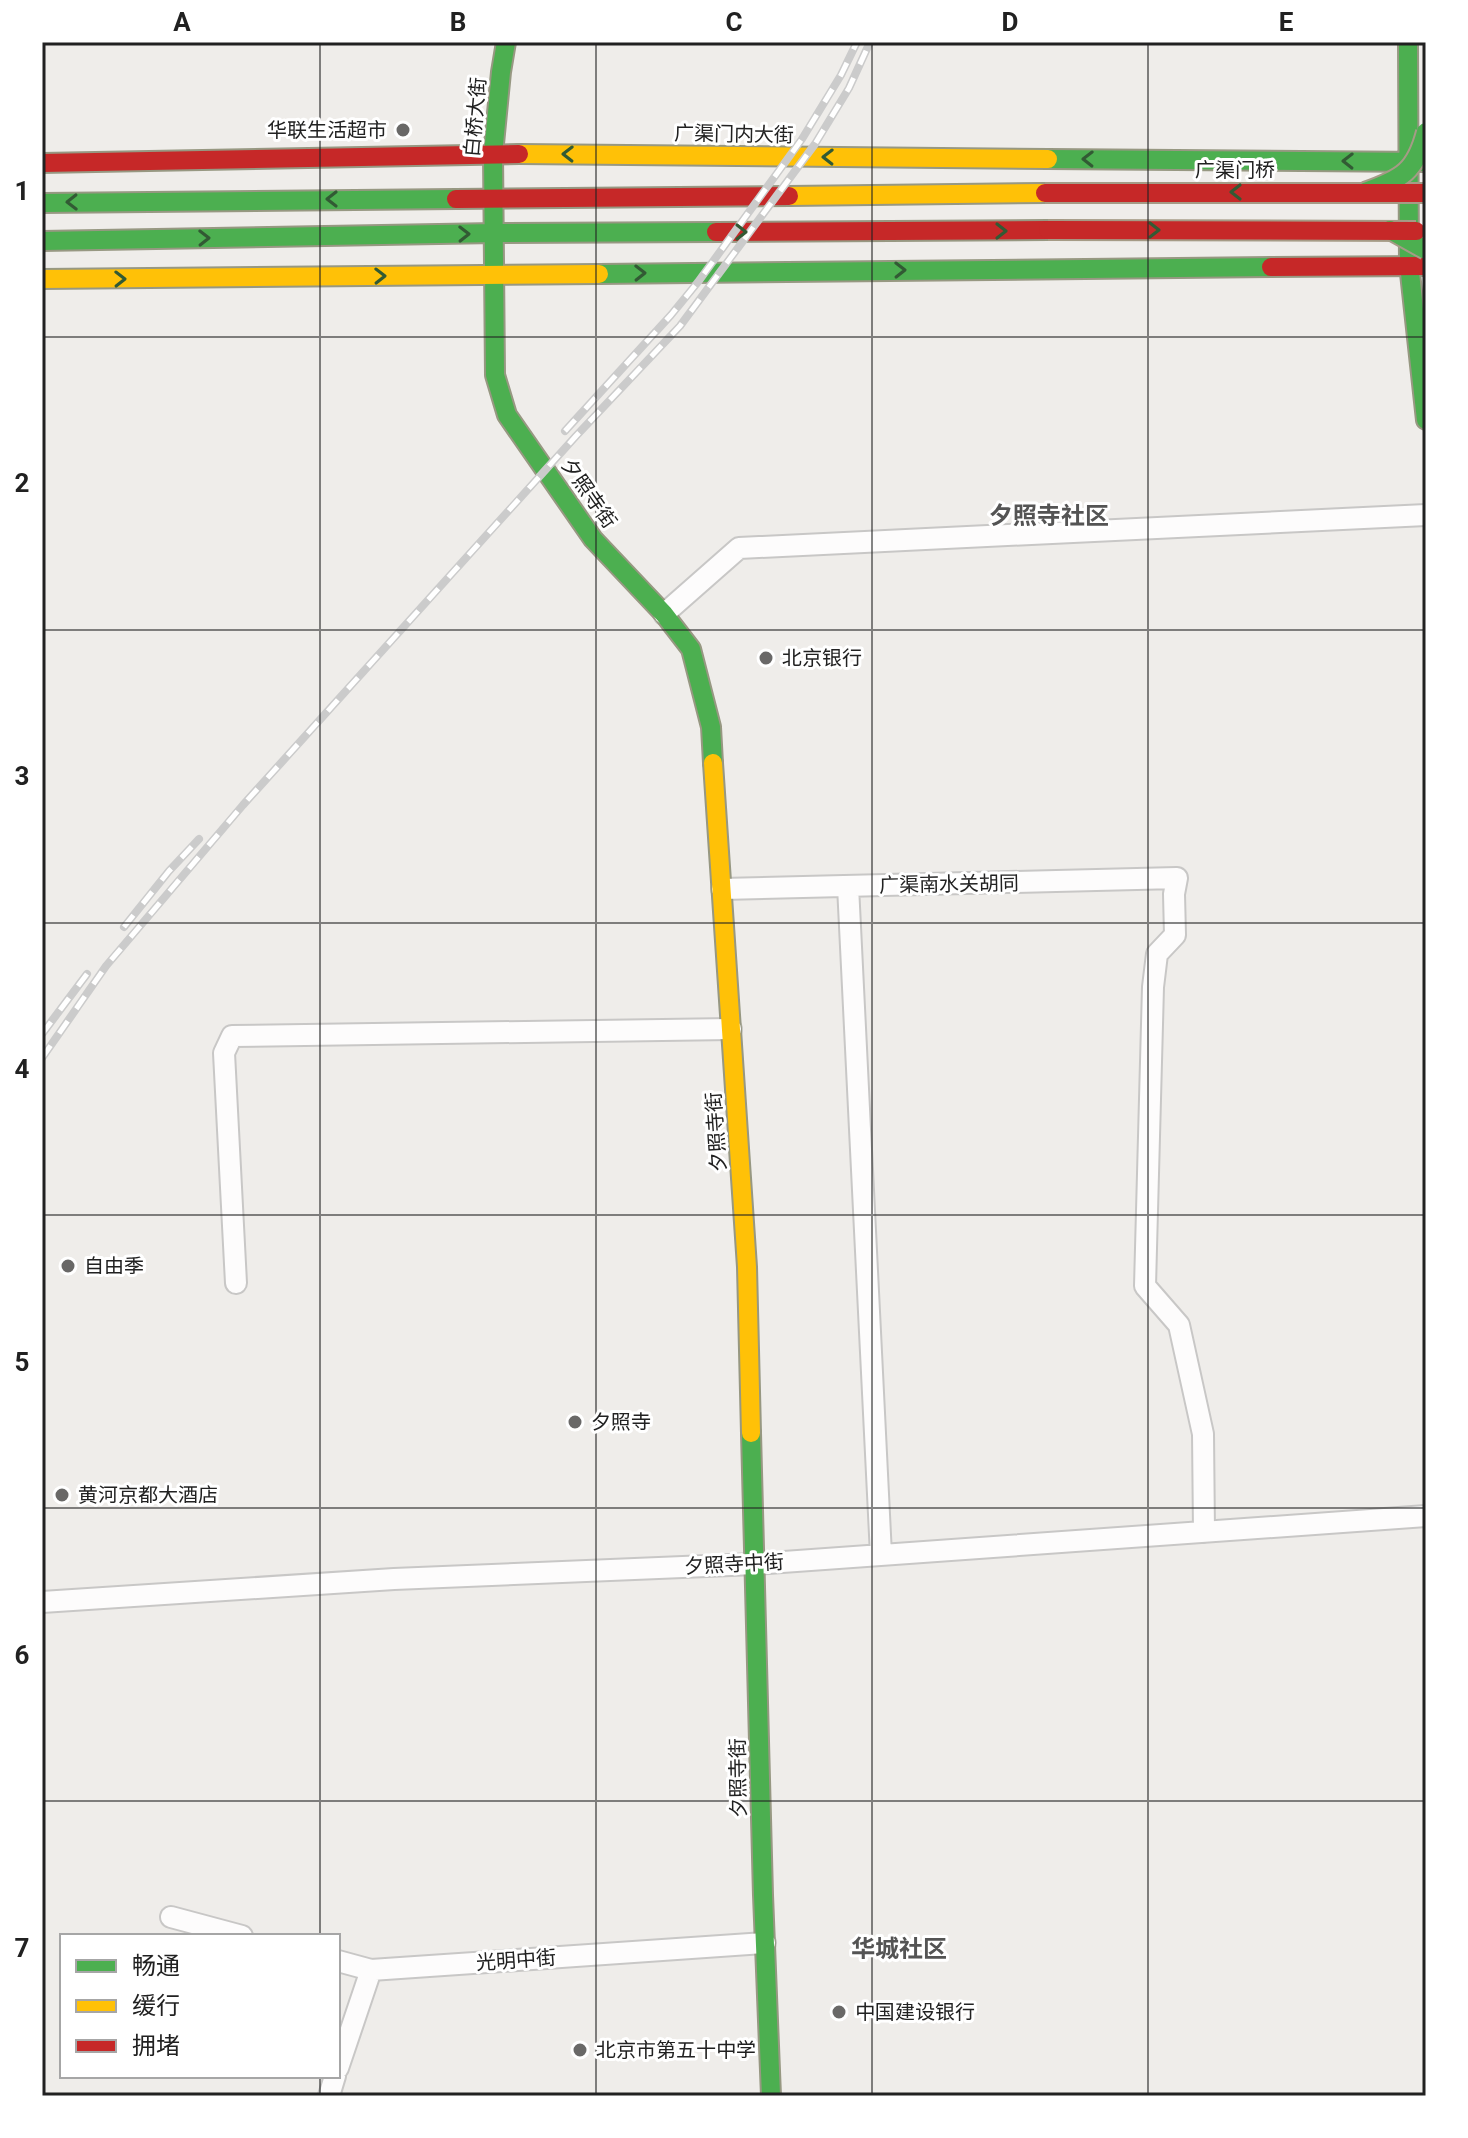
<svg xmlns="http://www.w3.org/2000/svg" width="1468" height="2138" font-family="Roboto,'Noto Sans SC',sans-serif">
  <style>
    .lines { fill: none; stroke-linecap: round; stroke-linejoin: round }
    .street-casing { stroke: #c8c7c6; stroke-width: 24 }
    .fast-casing { stroke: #979882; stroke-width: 22 }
    .slow-casing { stroke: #979882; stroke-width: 22 }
    .jam-casing { stroke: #979882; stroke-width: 22 }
    .street { stroke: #fdfcfc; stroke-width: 20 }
    .fast { stroke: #4caf50; stroke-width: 18 }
    .slow { stroke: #ffc107; stroke-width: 18 }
    .jam { stroke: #c62828; stroke-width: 18 }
    .rail-casing { stroke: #cbcbcb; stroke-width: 8 }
    .rail { stroke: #fff; stroke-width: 5; stroke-dasharray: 15; stroke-linecap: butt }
    .fast-bridge-casing { stroke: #a59b86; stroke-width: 22; stroke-linecap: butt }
    .jam-bridge-casing { stroke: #a59b86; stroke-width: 22; stroke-linecap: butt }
    .fast-bridge { stroke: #4caf50; stroke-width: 18 }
    .jam-bridge { stroke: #c62828; stroke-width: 18 }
    .oneway { stroke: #325a34 }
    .grid { fill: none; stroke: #212121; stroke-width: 2; stroke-opacity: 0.55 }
    .poi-dot { fill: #696867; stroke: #fff; stroke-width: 3 }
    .labels { text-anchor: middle; stroke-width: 6; stroke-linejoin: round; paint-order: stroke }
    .street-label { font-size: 20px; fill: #212121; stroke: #fff }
    .poi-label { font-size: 20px; fill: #212121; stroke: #fff; text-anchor: start }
    .quarter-label { font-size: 24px; font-weight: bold; fill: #545454; stroke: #fff }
    .neatline { fill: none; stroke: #212121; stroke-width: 3 }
    .grid-label { font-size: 26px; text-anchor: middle; font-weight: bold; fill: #212121 }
  </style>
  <rect width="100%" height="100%" fill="#efedea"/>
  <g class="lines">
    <!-- street casing -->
    <g class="street-casing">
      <path id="street" d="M664,614l75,-66 687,-33
        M848,886l33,669
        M722,889l455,-11 -3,16 1,41 -18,19 -4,33 -8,299 34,39 24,109 1,98
        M236,1283l-12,-230 8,-17 499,-7
        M42,1602l352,-23 361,-15 671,-48
        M171,1917l71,19
        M338,1961l33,9
        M338,2068l33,-98 394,-27
        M329,2096l6,-20"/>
    </g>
    <!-- fast casing -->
    <g class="fast-casing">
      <path id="fast" d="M506,42l-5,30 -8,82 2,221 12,40 86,124 71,75 27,35 20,78 2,36
        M1408,42l1,222 17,156
        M1048,159l378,3
        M42,203l414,-4
        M42,241l453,-8 221,-1
        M599,274l672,-7
        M751,1433l12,462 8,201"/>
    </g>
    <!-- slow casing -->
    <g class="slow-casing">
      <path id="slow" d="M519,154l529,5
        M789,196l256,-3
        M42,279l557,-5
        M713,763l34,504 4,166"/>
    </g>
    <!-- jam casing -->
    <g class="jam-casing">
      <path id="jam" d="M42,163l477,-9
        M456,199l333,-3
        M716,232l332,-2
        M1271,267l155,-1"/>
    </g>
    <!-- street -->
    <use href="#street" class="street"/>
    <!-- fast -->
    <use href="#fast" class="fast"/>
    <!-- slow -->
    <use href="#slow" class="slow"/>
    <!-- jam -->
    <use href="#jam" class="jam"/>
    <!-- rail casing -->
    <g class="rail-casing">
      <path id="rail" d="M565,431l106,-116 27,-33 104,-143 39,-64 16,-33
        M124,927l45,-56 30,-32
        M42,1034l45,-60
        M42,1058l64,-92 137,-161 333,-369 104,-110 135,-182 34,-56 21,-46"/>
    </g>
    <!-- rail -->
    <use href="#rail" class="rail"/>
    <!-- fast-bridge casing -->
    <g class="fast-bridge-casing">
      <path id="fast-bridge" d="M1365,192c37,-13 51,-21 61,-60
        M1390,230l36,20"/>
    </g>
    <!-- jam-bridge casing -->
    <g class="jam-bridge-casing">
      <path id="jam-bridge" d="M1045,193h381
        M1048,230l368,1"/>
    </g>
    <!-- fast-bridge -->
    <use href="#fast-bridge" class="fast-bridge"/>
    <!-- jam-bridge -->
    <use href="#jam-bridge" class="jam-bridge"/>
  </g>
  <!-- one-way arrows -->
  <defs><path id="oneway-chevron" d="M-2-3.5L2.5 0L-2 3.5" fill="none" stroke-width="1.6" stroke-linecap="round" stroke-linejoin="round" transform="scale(2)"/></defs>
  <g class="oneway">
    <use href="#oneway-chevron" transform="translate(568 154) rotate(-179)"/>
    <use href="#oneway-chevron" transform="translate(828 157) rotate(-179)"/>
    <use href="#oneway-chevron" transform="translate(1088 159) rotate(-179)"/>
    <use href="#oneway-chevron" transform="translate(1348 161) rotate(-179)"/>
    <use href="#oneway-chevron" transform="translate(1236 192) rotate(180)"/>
    <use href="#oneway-chevron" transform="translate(332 199) rotate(180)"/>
    <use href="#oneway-chevron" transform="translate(72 202) rotate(179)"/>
    <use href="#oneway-chevron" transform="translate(1154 230)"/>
    <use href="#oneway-chevron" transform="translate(1001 231)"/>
    <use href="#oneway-chevron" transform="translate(741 232)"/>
    <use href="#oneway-chevron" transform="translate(464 234) rotate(-1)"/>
    <use href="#oneway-chevron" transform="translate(204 238) rotate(-1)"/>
    <use href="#oneway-chevron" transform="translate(900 270) rotate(-1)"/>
    <use href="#oneway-chevron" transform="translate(640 273) rotate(-1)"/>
    <use href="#oneway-chevron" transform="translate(380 276) rotate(-1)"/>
    <use href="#oneway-chevron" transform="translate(120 279) rotate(-1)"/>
  </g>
  <!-- grid -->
  <path class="grid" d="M320,42v1894M596,42v2054M872,42v2054M1148,42v2054M42,337h1384M42,630h1384M42,923h1384M42,1215h1384M42,1508h1384M42,1801h1384M320,2076v20"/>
  <!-- markers -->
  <g class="poi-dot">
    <circle cx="403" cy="130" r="8"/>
    <circle cx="766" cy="658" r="8"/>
    <circle cx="68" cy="1266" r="8"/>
    <circle cx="575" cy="1422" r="8"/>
    <circle cx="62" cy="1495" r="8"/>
    <circle cx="839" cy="2012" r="8"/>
    <circle cx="580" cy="2050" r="8"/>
  </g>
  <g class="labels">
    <!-- street labels -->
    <g class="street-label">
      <text transform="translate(475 117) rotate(-85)" y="7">白桥大街</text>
      <text transform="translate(734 134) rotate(1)" y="7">广渠门内大街</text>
      <text x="1235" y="177">广渠门桥</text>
      <text transform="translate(589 493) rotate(55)" y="7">夕照寺街</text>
      <text transform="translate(949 884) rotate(-1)" y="7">广渠南水关胡同</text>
      <text transform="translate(716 1132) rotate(-94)" y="7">夕照寺街</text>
      <text transform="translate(734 1564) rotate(-3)" y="7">夕照寺中街</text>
      <text transform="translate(738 1778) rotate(-91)" y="7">夕照寺街</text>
      <text transform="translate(516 1960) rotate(-4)" y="7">光明中街</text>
    </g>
    <!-- poi labels -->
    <g class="poi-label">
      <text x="387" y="137" text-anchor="end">华联生活超市</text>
      <text x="782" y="665">北京银行</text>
      <text x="84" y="1273">自由季</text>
      <text x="591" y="1429">夕照寺</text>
      <text x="78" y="1502">黄河京都大酒店</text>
      <text x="855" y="2019">中国建设银行</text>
      <text x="596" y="2057">北京市第五十中学</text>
    </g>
    <!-- quarter labels -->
    <g class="quarter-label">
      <text x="1049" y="524">夕照寺社区</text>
      <text x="899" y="1957">华城社区</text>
    </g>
  </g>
  <!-- border -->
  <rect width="1468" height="2138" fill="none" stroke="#ffffff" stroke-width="88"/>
  <!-- legend -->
  <rect x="60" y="1934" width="280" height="144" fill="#ffffff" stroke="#a6a6a6" stroke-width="2"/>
  <rect x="76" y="1960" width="40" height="12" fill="#4caf50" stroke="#a6a6a6" stroke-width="2"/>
  <text x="132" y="1974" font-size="24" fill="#212121">畅通</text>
  <rect x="76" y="2000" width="40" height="12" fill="#ffc107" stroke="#a6a6a6" stroke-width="2"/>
  <text x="132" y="2014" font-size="24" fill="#212121">缓行</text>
  <rect x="76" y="2040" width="40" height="12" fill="#c62828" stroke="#a6a6a6" stroke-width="2"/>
  <text x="132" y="2054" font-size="24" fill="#212121">拥堵</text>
  <rect x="44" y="44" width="1380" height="2050" class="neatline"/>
  <g class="grid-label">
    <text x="182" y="31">A</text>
    <text x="458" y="31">B</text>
    <text x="734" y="31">C</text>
    <text x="1010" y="31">D</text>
    <text x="1286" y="31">E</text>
    <text x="22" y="200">1</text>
    <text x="22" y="492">2</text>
    <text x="22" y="785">3</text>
    <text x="22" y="1078">4</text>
    <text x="22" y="1371">5</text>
    <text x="22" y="1664">6</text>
    <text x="22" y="1957">7</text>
  </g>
</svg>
